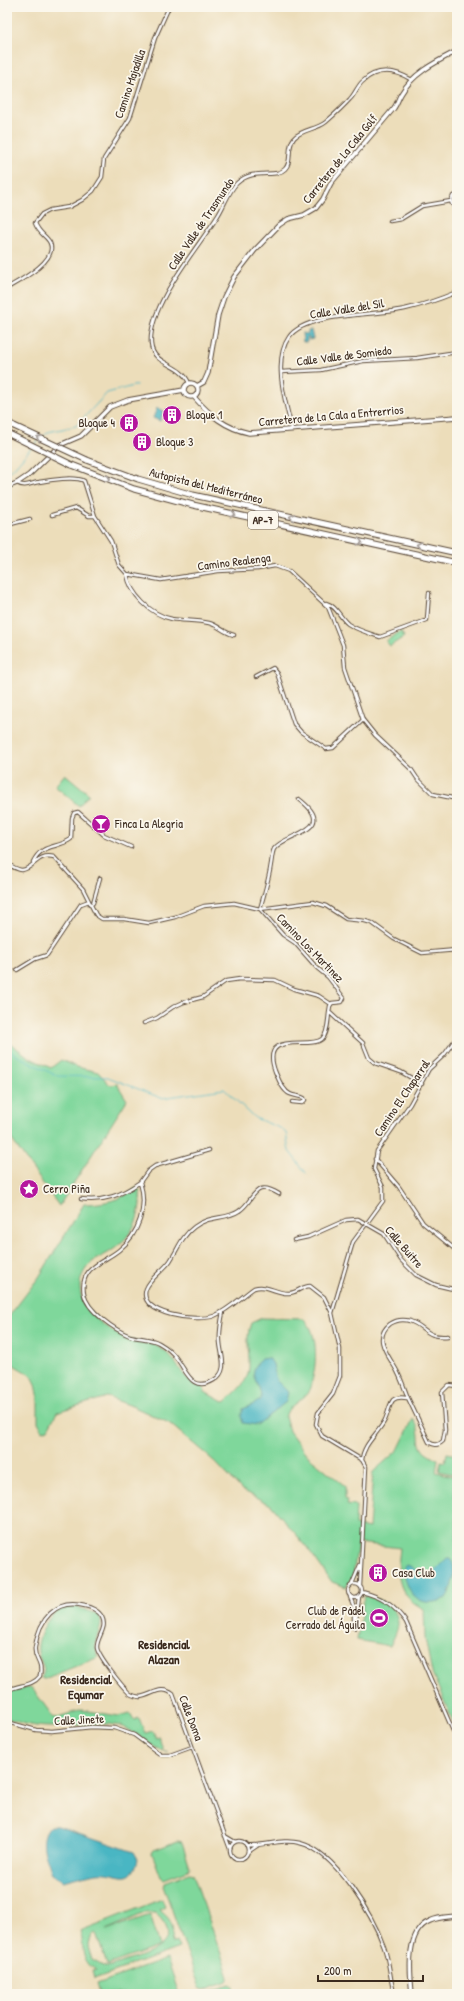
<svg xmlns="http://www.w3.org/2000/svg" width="464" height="2001" font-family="'Patrick Hand',sans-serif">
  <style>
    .green { fill: #7fd79b; stroke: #5d805c; fill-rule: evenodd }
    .water { fill: #49b6c3; stroke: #427070 }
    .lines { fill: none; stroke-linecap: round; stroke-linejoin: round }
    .stream { stroke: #49b6c3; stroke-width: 1 }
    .minor-casing { stroke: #564535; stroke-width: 4.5 }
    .tertiary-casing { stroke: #564535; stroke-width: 5.5 }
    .motorway-casing { stroke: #564535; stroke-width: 7 }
    .minor { stroke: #fff; stroke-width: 2.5 }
    .tertiary { stroke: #fff; stroke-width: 3.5 }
    .motorway { stroke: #fff; stroke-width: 5 }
    .motorway-bridge-casing { stroke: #564535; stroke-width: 7; stroke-linecap: butt }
    .motorway-bridge { stroke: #fff; stroke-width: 5 }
    .oneway { stroke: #a79f9a }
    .labels { text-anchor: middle; stroke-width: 3.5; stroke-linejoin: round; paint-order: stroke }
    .shield { fill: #fbf7ec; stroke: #75685c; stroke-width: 1 }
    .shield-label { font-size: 11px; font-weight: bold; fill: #3b2a1e }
    .street-label { font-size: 12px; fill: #3b2a1e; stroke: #fbf7ec }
    .poi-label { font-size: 12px; fill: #3b2a1e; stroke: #fbf7ec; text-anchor: start }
    .neighbourhood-label { font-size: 13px; font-weight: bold; fill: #3b2a1e; stroke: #fbf7ec }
  </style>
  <rect width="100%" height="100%" fill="#fbf7ec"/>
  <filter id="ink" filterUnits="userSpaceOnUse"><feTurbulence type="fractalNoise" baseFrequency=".025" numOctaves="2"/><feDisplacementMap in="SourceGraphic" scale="8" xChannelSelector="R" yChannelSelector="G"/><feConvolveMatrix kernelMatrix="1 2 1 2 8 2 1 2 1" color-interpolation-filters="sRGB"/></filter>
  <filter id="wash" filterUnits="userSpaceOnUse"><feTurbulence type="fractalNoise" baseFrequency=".012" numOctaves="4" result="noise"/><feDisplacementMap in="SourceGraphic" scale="16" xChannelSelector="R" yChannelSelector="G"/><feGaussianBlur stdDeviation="0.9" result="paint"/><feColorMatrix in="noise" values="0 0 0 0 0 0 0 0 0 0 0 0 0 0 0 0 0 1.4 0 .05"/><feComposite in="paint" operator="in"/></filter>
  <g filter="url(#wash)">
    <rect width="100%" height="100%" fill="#ecddba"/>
    <!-- green -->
    <path class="green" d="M401,631l3,6 -14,9 -4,-5z
      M65,774l24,20 -10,12 -24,-20z
      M7,1041l23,17 21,10 10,-8 16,7 21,5 12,13 7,-1 10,16 -68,106 -52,-73z
      M136,1188l4,2c2,28 -8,48 -32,63 -7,4 -15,7 -20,13 -25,31 14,62 40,73 8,3 18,2 26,6 25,10 25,37 49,42l2,5 18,10 4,-1c6,-7 15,-14 19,-22 8,-14 -3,-38 5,-56l11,-5 42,1c16,14 13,52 5,71 -4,9 -14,12 -20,19 -2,2 -3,6 -4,8l4,14 18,24 38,31v13l3,1 -1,5 9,1 -1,19 14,3 4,-56 25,-22 15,-31c13,15 -4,31 25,40l-2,13 21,5 -3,21 3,3v230l-25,-58 -7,-35 -1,-29c-28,-14 -27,-33 -24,-61l-42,-5 -5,33 -7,11 -14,-5 -26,-36 -35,-41 -29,-15 -28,-29 -45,-38 -37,-17 -25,-9 -50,15 -9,17 -5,2 -5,-9v-28l-2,-10 -4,-8 -25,-15v-42l32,-42 45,-73c18,0 39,-4 52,-16z
      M447,1453l10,2v20l-18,-4 2,-10 4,1z
      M364,1596c14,2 32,9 34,25 1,8 -5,18 -8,25l-33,-6z
      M73,1606l25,8c10,17 -10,21 1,43l-55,22 -3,-1c7,-11 -2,-16 -3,-26 -2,-12 9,-36 20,-42 4,-2 10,-3 15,-4z
      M25,1688h7l22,30 28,-8 37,6 11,-3 4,7 5,-2 6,15 8,-2 3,7 3,-1 4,13 5,2c-15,-1 -30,-21 -48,-26 -23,-6 -45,1 -68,1 -16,0 -30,-3 -45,-9v-23l6,-4z
      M178,1841l4,1 8,25 -2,3 -24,9 -3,-2 -9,-24 2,-3z
      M189,1873l4,1 36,103 -2,4 -23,9 -4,-2 -37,-103 2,-3z
      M162,1899l3,8 -6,3c13,9 16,17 12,33l5,-2 3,7 -85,31 -2,-8 4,-1c-17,-10 -11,-24 -16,-39zM145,1913h10c38,34 -20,44 -44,53h-8l-11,-6 -4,-13 4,-12 4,-2 11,32 53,-19 -10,-31 -44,15z
      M167,1959l12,35h-79l-3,-10z
      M229,1985l4,2 1,7h-24l1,-3z"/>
    <!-- water -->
    <path class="water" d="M311,330l2,9 -4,1v-3h-2v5h-4l-1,-9 6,1v-3z
      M157,408l7,3 -4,10 -7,-3z
      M269,1358l4,6 3,16 12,12 -2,10 -29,23 -14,-2 -2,-7 2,-7 13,-6 5,-4c1,-17 -17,-22 0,-40z
      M447,1559h3c8,7 2,31 -4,39 -26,13 -41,-5 -42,-31l3,-2c7,2 10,8 18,10l9,-3z
      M50,1826h8l76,26 4,7c-7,30 -21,11 -41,14 -12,2 -23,5 -34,8l-11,-7c-5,-17 -15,-33 -2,-48z"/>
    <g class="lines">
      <!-- stream -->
      <path class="stream" d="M43,437l5,-5 28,-6 31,-33 30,-8
        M34,445l5,-5
        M7,472l6,-3 19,-22
        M7,1046l7,8 43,22 51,1 53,21 63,-9 31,29 25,10 6,5 3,18 17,22"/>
    </g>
  </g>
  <g filter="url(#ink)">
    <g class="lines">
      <!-- minor casing -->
      <g class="minor-casing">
        <path id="minor" d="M335,7l7,2 10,-2
          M457,195l-4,1 -2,5 1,3 5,2
          M390,221l11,-2 21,-13 29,-5
          M7,288c12,-7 51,-27 43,-45 -3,-7 -11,-9 -15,-20l7,-9 8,-4 19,-3 13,-7 11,-9 9,-14 2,-18 26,-41 25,-80 14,-31
          M281,372l40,-2 42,-9 54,-3 40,-6
          M189,383c-8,-20 -36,-17 -38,-39 -3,-39 46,-95 66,-127 7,-10 11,-25 20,-34 18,-16 38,-4 48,-14 8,-8 1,-21 9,-31 8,-9 22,-8 32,-16 8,-7 17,-15 24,-23 5,-5 7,-12 12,-17 15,-15 34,-12 50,-2
          M292,429c-6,-25 -20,-68 -3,-92 17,-25 87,-21 116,-28 18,-4 35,-10 52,-17
          M17,483c8,5 14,0 22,-1 10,-2 37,-6 45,-1l11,35 16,25 8,24 8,9 34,6 57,-9 40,-2 17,-3 14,5 39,36 15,38 2,22 18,53 12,15 36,34 6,9 16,16 24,5
          M52,515l24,-7 13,8h6
          M7,525l23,-6
          M127,574c3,20 24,41 45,45 12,2 24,1 37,4 9,2 15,10 25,12
          M326,603c11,3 14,15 22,21 9,6 23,10 32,13l47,-17 2,-27
          M256,677l17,-9 4,5 17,51 7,8 25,17 7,-1 30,-28
          M299,799c42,32 -15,34 -25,50 -2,4 -2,10 -3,15 -2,15 -7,30 -11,45l23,26 12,8 22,25 11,9 16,21 -2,4 -10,1 -2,3 -1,6 34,31 6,15 6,5 26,9 21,12
          M33,862c9,-19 24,-13 38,-23l1,-21 2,-5 4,-1 26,23 27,12
          M7,864c5,2 10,6 15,6 13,-2 15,-17 32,-13l29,32 13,26 6,4h22l25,4 26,-6 29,-11 30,-3 26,6 53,-7 13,4 20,13 19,2 7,2 22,16 28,14 35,-3
          M90,905l3,-2 7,-25
          M17,970l18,-11 12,-4 34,-51 8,-3
          M144,1023l13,-5 16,-11 11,-5 19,-5 23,-16 14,-2 35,1 19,9 25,7 12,8
          M292,1102l10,1 3,-3 -1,-2c-4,-2 -10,-2 -14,-4 -8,-4 -12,-16 -15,-23 -15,-42 34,-21 47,-32 6,-5 6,-19 7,-26
          M209,1150l-54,16 -7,5 -8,11c8,25 -1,52 -21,68 -16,13 -40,17 -35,44 3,17 31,36 46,42 10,3 20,2 29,7 7,4 14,10 18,16 10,13 15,34 37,21 15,-9 7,-24 6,-38 -1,-10 1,-20 3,-30
          M375,1159l24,28 24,36 34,28
          M279,1194c-26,-16 -24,7 -40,17 -13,9 -30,4 -45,16 -12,9 -16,22 -24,34 -7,10 -20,17 -24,28 -9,26 52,33 68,27 15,-6 27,-19 40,-28 14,-4 22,6 35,5 8,0 13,-7 21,-7l14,11 8,16
          M81,1199c23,3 41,-4 59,-17
          M294,1240l14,-3 38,-17 12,-1 26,15 17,26 15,15 20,10 21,5
          M408,1398c-3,-8 -6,-17 -10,-25 -7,-15 -27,-34 -8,-49 6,-4 13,-5 20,-3 17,6 15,17 38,15
          M362,1460c1,-16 16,-26 23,-40 3,-6 4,-15 8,-20 5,-4 10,-2 15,-2l21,44c5,4 10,3 14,-1l2,-11 -3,-38 7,-7 8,1
          M348 1591a7 7 0 1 1 14 0a7 7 0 1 1-14 0Z
          M352,1584l8,-19
          M360,1586l6,-119 -4,-7 -40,-24 -6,-12 2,-11 15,-19 7,-18v-27l-8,-36 21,-71 30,-41v-14l-9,-18 3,-18 33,-47 19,-35 15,-14 13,-18
          M362,1592c20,5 32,13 44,30l51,118
          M350,1597l4,10v21
          M356,1620l3,-23
          M7,1691c11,-7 25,-4 33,-15 3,-15 -7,-17 -5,-29 4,-27 20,-49 50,-41 6,1 14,5 17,11 6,12 -6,20 -5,31 2,10 25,38 32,45 3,3 7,3 11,4 13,-2 20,-12 33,-3l57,155
          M7,1722l29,8 16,1 40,-4 22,1 20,7 27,20h9l22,-8
          M225,1836l10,6
          M230 1850a9 9 0 1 1 18 0a9 9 0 1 1-18 0Z
          M246,1845c18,2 35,-7 54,-2 35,8 73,73 84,104 5,14 6,29 9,42l3,5
          M248,1852l9,-6"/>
      </g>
      <!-- tertiary casing -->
      <g class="tertiary-casing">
        <path id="tertiary" d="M184 390a7 7 0 1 1 14 0a7 7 0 1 1-14 0Z
          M197,386l7,-4 4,-9 10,-58 6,-18 10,-20 21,-27 24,-25 9,-6 16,-4 12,-7 7,-9 8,-16 63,-75c3,-4 4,-9 7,-14 12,-21 35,-32 56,-43
          M194,397c16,18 31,31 55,36l208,-16
          M7,487l10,-4 12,-8 31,-30 21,-9 29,-29 18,-7 56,-10
          M412,1994c-2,-22 -7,-63 18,-73 8,-4 18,-4 27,-5"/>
      </g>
      <!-- motorway casing -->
      <g class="motorway-casing">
        <path id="motorway" d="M7,422l7,4
          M87,460l51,19 55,16 264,58
          M72,465l62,24 59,16 264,58"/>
      </g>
      <!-- minor -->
      <use href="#minor" class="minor"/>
      <!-- tertiary -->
      <use href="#tertiary" class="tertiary"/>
      <!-- motorway -->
      <use href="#motorway" class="motorway"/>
      <!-- motorway-bridge casing -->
      <g class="motorway-bridge-casing">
        <path id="motorway-bridge" d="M14,426l73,34
          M9,434l63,31"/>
      </g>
      <!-- motorway-bridge -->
      <use href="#motorway-bridge" class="motorway-bridge"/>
    </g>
    <!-- one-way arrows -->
    <defs><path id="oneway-chevron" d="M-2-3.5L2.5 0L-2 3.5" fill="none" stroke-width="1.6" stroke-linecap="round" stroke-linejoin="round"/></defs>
    <g class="oneway">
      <use href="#oneway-chevron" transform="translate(39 438) rotate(-154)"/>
      <use href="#oneway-chevron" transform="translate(108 479) rotate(21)"/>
      <use href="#oneway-chevron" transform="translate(233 514) rotate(13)"/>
      <use href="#oneway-chevron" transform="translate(292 517) rotate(-167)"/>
      <use href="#oneway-chevron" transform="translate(360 542) rotate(12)"/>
      <use href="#oneway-chevron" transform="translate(419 545) rotate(-167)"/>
    </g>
  </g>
  <!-- icons -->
  <defs>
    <g id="building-disc" transform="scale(1)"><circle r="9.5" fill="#b5179e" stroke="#fbf7ec"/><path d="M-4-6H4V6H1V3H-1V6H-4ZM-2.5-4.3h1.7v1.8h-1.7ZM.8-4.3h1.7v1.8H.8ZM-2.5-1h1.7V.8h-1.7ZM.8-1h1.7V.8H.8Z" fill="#fff"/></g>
    <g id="bar-disc" transform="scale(1)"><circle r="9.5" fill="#b5179e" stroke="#fbf7ec"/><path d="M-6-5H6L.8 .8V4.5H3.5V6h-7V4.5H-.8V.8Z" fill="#fff"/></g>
    <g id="sight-disc" transform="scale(1)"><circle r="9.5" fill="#b5179e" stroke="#fbf7ec"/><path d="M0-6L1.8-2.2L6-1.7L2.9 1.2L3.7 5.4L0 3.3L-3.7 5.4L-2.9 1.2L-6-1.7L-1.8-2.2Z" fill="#fff"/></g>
    <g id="stadium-disc" transform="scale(1)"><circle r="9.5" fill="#b5179e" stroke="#fbf7ec"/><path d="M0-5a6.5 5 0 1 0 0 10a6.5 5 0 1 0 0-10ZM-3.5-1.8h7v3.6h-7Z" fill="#fff"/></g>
  </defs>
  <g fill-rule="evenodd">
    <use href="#building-disc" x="172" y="415"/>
    <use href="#building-disc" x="129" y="423"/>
    <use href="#building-disc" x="142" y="442"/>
    <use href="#bar-disc" x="101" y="824"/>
    <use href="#sight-disc" x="29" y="1189"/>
    <use href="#building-disc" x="378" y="1573"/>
    <use href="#stadium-disc" x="379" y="1618"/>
  </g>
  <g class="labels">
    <!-- shield labels -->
    <rect class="shield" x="248" y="511" width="30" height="18" rx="3"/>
    <g class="shield-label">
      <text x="263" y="524">AP-7</text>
    </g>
    <!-- street labels -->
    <g class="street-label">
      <text transform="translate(130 84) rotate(-71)" y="4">Camino Majadilla</text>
      <text transform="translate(340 159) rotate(-51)" y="4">Carretera de La Cala Golf</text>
      <text transform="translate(201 224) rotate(-56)" y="4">Calle Valle de Trasmundo</text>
      <text transform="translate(347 309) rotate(-9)" y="4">Calle Valle del Sil</text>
      <text transform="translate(344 356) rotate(-7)" y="4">Calle Valle de Somiedo</text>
      <text transform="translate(331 416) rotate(-5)" y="4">Carretera de La Cala a Entrerrios</text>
      <text transform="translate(206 486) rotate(14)" y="4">Autopista del Mediterráneo</text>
      <text transform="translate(234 562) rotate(-7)" y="4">Camino Realenga</text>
      <text transform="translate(310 948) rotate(46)" y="4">Camino Los Martinez</text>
      <text transform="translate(402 1098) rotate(-56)" y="4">Camino El Chaparral</text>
      <text transform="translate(404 1247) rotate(49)" y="4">Calle Buitre</text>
      <text transform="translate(191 1718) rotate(69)" y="4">Calle Doma</text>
      <text transform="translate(79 1720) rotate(-3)" y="4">Calle Jinete</text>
    </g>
    <!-- poi labels -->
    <g class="poi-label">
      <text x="186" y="419">Bloque 1</text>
      <text x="115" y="427" text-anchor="end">Bloque 4</text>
      <text x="156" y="446">Bloque 3</text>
      <text x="115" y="828">Finca La Alegria</text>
      <text x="43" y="1193">Cerro Piña</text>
      <text x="392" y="1577">Casa Club</text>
      <text x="365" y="1615" text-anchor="end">Club de Pádel<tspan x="365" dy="14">Cerrado del Águila</tspan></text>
    </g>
    <!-- neighbourhood labels -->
    <g class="neighbourhood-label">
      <text x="164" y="1649">Residencial<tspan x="164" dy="15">Alazan</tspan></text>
      <text x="86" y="1684">Residencial<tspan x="86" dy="15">Equmar</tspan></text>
    </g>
  </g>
  <!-- margin -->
  <rect width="464" height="2001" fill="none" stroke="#fbf7ec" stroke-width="24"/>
  <!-- scale -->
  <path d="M318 1975v6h105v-6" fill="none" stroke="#3b2a1e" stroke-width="2"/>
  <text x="324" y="1975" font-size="12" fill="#3b2a1e" stroke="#fbf7ec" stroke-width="3" paint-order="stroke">200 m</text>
</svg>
